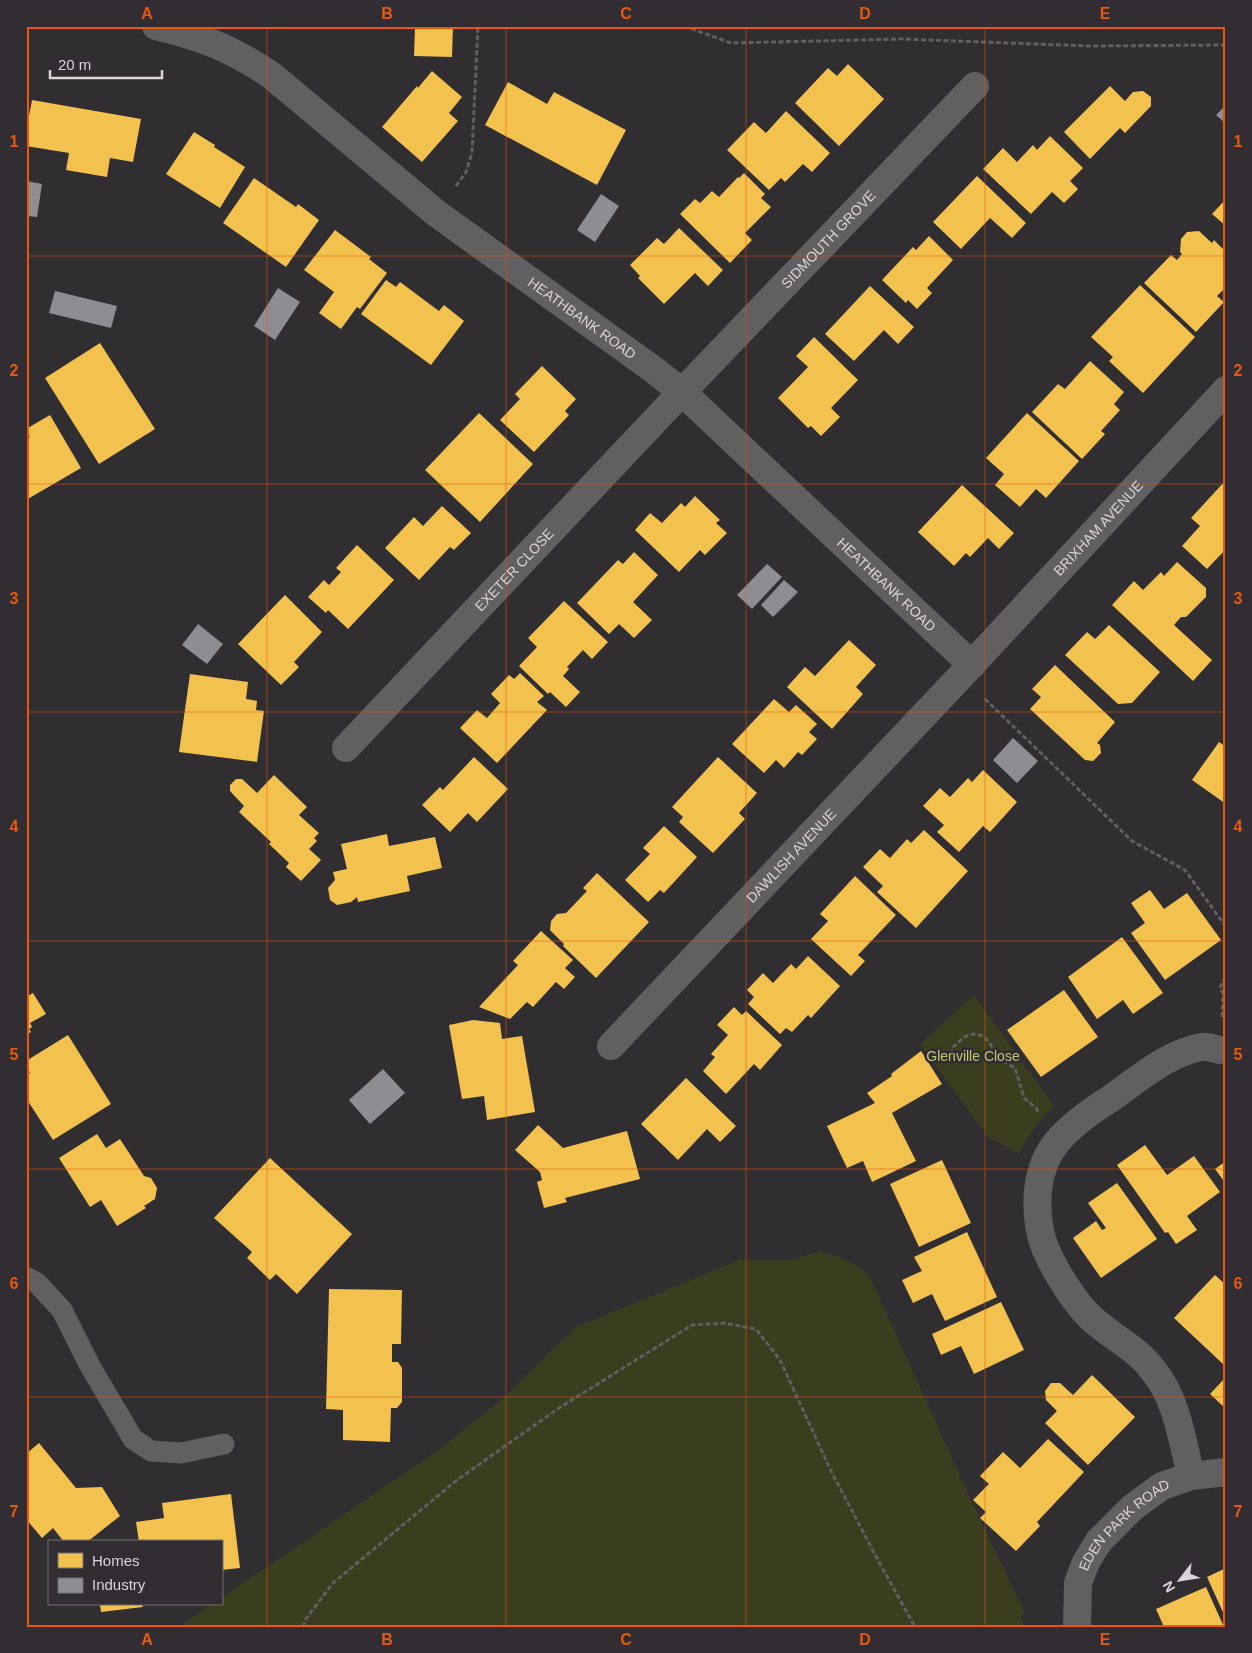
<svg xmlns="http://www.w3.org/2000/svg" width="1252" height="1653" font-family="Helvetica,sans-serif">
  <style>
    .green { fill: #3a3e1f }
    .homes { fill: #f2c14e }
    .industry { fill: #8d8d92 }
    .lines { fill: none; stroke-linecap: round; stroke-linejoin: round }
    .path { stroke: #615f60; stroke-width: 3; stroke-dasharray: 5 2.5; stroke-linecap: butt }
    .service { stroke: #615f60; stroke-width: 21 }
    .minor { stroke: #615f60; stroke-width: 28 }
    .grid { fill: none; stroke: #e8590c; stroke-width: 1; stroke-opacity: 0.55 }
    .labels { text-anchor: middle; stroke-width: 5; stroke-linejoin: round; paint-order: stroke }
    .street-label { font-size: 14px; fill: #d8d4d8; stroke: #322d33 }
    .park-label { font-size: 14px; fill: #bdcb70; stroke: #322d33 }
    .neatline { fill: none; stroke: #e8590c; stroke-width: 2 }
    .grid-label { font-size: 16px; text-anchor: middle; font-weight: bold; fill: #e8590c }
  </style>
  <rect width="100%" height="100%" fill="#312e32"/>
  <!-- green -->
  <path class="green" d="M974,995l80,111c-15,14 -26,29 -35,48l-32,-18 -67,-92z
    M820,1251c19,5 34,11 49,24l108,238 48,100 -5,3 5,11h-846l33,-23h9v-6l218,-148 64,-52 73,-71 163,-67h53z"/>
  <!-- homes -->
  <path class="homes" d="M415,26h38l-1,31 -38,-1z
    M848,64l36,35 -45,47 -44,-43 33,-35 9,8z
    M432,71l30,26 -13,16 9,8 -36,41 -40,-35 35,-41 1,2z
    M508,82l39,22 7,-12 72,38 -29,55 -112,-60z
    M1110,86l15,15 8,-9 10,-1 8,6v9l-26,27 -5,-5 -30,31 -26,-27z
    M32,100l109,19 -8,43 -23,-4 -3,19 -41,-7 3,-17 -43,-7v-14z
    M786,111l44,42 -18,19 -9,-8 -18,18 -4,-4 -12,12 -42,-40 27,-28 12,11z
    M194,132l21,13 -1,2 31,20 -25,41 -54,-34z
    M1050,136l33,32 -13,13 8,8 -14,14 -12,-11 -21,22 -48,-45 20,-21 14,14 16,-17 4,5z
    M744,173l21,21 -4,4 10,9 -26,26 7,7 -22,23 -50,-49 15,-15 5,4 12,-12 7,6 19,-20 1,1z
    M977,176l49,47 -14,15 -22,-20 -29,31 -28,-27z
    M254,178l42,29 2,-3 21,16 -33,47 -63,-44z
    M1226,199v27l-14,-12z
    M679,228l44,42 -15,16 -13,-13 -31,31 -26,-26 2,-2 -10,-11 27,-27 7,6z
    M335,230l36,27 -2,2 18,14 -27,36 -3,-2 -16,22 -22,-16 15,-21 -30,-22z
    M1199,231l13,12 2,-3 12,12v35l-9,9 7,6 -28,30 -52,-49 27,-28 6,5 5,-6 -2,-2 1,-13 6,-7z
    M929,236l24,24 -26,28 5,5 -15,16 -9,-9 -2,3 -24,-23 31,-33 3,3z
    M386,280l10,7 4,-5 39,29 5,-6 20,16 -33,44 -70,-51z
    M1140,285l55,52 -52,56 -34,-32 4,-4 -22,-20z
    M870,286l44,41 -16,17 -14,-14 -30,31 -29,-27z
    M814,337l44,43 -27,28 9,9 -19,19 -10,-10 -3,2 -30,-30 30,-31 -12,-11z
    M100,343l55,86 -56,35 -54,-86z
    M1090,361l34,31 -10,12 6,6 -19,21 4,3 -23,25 -50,-47 26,-28 7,5z
    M542,366l34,33 -11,12 4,4 -35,37 -34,-32 20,-21 -5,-5z
    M479,413l54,51 -53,58 -55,-52z
    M1027,413l52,48 -33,37 -10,-9 -16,18 -25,-22 9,-11 -18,-16z
    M50,415l31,53 -55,32v-61l4,-2 -4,-8z
    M1226,480v69l-19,20 -25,-23 18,-20 -9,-8z
    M962,485l52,48 -15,16 -11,-11 -18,19 -4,-4 -12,13 -36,-34z
    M695,496l25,24 -4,3 11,10 -22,22 -5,-5 -21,22 -44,-42 15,-17 12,10 19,-20 4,4z
    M442,506l29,27 -17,17 -4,-3 -31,33 -34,-32 29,-31 9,9z
    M357,545l37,35 -46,49 -20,-19 -2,3 -18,-16 16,-17 5,5 12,-13 -5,-4z
    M634,552l24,23 -25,27 19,18 -18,18 -15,-14 -10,10 -32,-31 41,-43 5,4z
    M1177,562l29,26v9l-20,20h-5l-7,8 38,35 -19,21 -81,-76 22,-24 9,9 18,-18 3,4z
    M285,595l37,37 -28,30 5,5 -18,18 -43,-41z
    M564,601l44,41 -16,17 -9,-9 -16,17 2,2 -6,7 17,16 -14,15 -16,-15 -2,2 -29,-28 18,-19 -9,-9z
    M1109,625l51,47 -28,31 -14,1 -53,-49 22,-23 8,7z
    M849,640l27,25 -20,22 7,7 -31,35 -45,-42 18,-20 10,9z
    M1055,665l60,57 -18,21 3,2 1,8 -8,8 -8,-1 -55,-51 11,-12 -9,-8z
    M520,673l24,23 -7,6 10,8 -50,53 -37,-35 17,-18 10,8 13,-15 -9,-9 18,-19 5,4z
    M190,674l58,8 -2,17 11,2 -1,9 8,1 -7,51 -78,-10z
    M774,699l15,13 7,-7 21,19 -8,8 8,7 -15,16 -4,-3 -14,16 -8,-8 -12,13 -32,-29z
    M1219,742l7,5v57l-34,-24z
    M474,757l34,32 -31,33 -9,-9 -18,19 -28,-27 18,-18 3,3z
    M718,757l39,36 -18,20 6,6 -32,34 -34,-31 4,-5 -11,-10z
    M983,770l34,32 -27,30 -7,-6 -24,26 -22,-20 7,-7 -21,-19 17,-18 10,9 18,-19 4,4z
    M274,775l33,32 -8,8 20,18 -5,5 3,3 -8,8 12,11 -20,21 -15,-14 3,-4 -20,-19 2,-2 -32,-30 5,-6 -14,-15v-6l6,-6h6l15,14z
    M664,826l33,31 -33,36 -4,-3 -12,12 -23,-22 25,-26 -7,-6z
    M924,830l44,41 -52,57 -39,-36 6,-6 -20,-19 17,-18 10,9 17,-19 4,4z
    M387,834l2,12 46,-9 7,31 -35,8 3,15 -52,11 -1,-5 -6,5 -14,3 -7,-5 -2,-12 7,-8 -2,-8 14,-3 -6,-25z
    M597,873l52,49 -53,56 -33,-32 1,-2 -14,-14 1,-9 6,-7 9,-1 21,-22 -4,-3z
    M855,876l41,39 -38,40 7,6 -14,15 -40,-37 17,-18 -8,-7z
    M1150,890l14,19 23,-16 34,47 -56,40 -34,-47 14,-10 -14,-20z
    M541,931l32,29 -8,8 10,9 -11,12 -8,-7 -23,25 -6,-5 -17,17 -31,-12 39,-42 -5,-4z
    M1122,937l41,56 -30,21 -10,-14 -26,19 -29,-42z
    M808,956l32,30 -29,32 -3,-3 -16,17 -6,-4 -6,6 -32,-30 6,-7 -7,-7 16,-17 10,10 18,-19 5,5z
    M1064,990l34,47 -57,40 -34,-47z
    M33,993l13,21 -16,9 2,4 -3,2 2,3 -5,3v-38z
    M734,1007l8,8 4,-4 36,34 -22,25 -6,-6 -28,30 -23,-23 12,-14 -4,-3 17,-19 -11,-10z
    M473,1020l27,3 2,16 20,-3 13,76 -48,8 -3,-24 -22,3 -13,-74z
    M68,1035l43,69 -58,36 -27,-42v-23l4,-2 -4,-6v-6z
    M921,1051l21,33 -50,29 24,48 -44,21 -9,-21 -16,7 -20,-42 48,-23 -8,-10 25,-17 -1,-2z
    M686,1078l50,48 -16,16 -13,-13 -29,31 -37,-36z
    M538,1125l25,23 64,-17 13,48 -75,19 2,4 -23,6 -7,-26 5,-2 -2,-8 -25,-22z
    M97,1134l9,14 14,-9 24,37 7,2 6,10 -2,11 -11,7 2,2 -29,18 -16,-26 -11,7 -31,-49z
    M1145,1145l22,30 27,-19 26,36 -33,24 10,14 -21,14 -8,-12 -3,1 -48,-68z
    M270,1158l82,76 -55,60 -21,-20 -6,6 -23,-22 5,-6 -38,-34z
    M942,1160l29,63 -52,24 -29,-63z
    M1226,1161v23l-11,-15z
    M1117,1183l40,56 -56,39 -28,-40 23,-17 6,9 4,-2 -18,-25z
    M967,1232l30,65 -52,24 -13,-27 -19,9 -11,-23 20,-9 -8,-14z
    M1215,1275l11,10v78l-2,2 -50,-47z
    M329,1289l73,1 -1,54h-9v18h6l4,6v34l-5,6h-6l-1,34 -47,-2v-30l-17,-1z
    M1001,1302l23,48 -50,24 -13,-28 -20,9 -9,-21z
    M1092,1375l43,42 -47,48 -43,-42 12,-12 -11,-11 -1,-9 6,-8h9l13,12z
    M1226,1377v32l-16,-15z
    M1048,1439l36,33 -47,50 3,4 -24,25 -36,-33 6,-6 -13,-12 16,-16 -9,-8 23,-24 17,16z
    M39,1443l37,45 26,-1 18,29 -33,26h-23l-11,-14 -11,10 -16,-19v-65z
    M231,1494l9,74 -19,2v-28h-82l-3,-20 28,-4 -2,-15z
    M1226,1568v51l-19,-42z
    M1206,1587l18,40h-60l-8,-18z
    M100,1604h42l1,3 -42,5z"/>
  <!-- industry -->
  <path class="industry" d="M1226,105v19l-10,-9z
    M26,181l16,3 -5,33 -11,-1z
    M601,194l18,12 -24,36 -18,-12z
    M278,288l22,14 -25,38 -21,-14z
    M55,291l62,15 -6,22 -62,-15z
    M767,564l15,13 -30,32 -15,-14z
    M784,580l14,12 -25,25 -12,-12z
    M198,624l25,20 -16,20 -25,-19z
    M1013,738l25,23 -21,22 -24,-23z
    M383,1069l22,24 -35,31 -21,-24z"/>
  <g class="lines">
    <!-- path -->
    <path class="path" d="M684,26l47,17 171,-4 187,7 137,-1
      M456,186l10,-14 6,-19 6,-127
      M985,699l147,142 53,29 41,57
      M1222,1017l1,-24 -3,-5 6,-13
      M950,1062l2,-14 12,-11 10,-3 10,2 18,24 13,8 9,30 12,10 3,6
      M303,1627l2,-7 28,-37 124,-103 102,-72 133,-83 32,-2 32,6 24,31 51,111 48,91 36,65"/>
    <!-- service -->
    <path class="service" d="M26,1277l11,6 25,27 28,56 43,73 18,12 30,2 43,-9"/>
    <!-- minor -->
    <g class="minor">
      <path id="s1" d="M156,26c47,11 76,23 115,49l165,138 218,157 28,22 290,273"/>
      <path id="s2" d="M346,748l316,-335 313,-327"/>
      <path id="s3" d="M611,1046l350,-370 265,-286"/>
      <path d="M1191,1476c-9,-36 -14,-77 -38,-106 -18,-24 -46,-35 -66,-56 -16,-17 -38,-52 -45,-75 -8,-31 -7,-71 15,-97 15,-18 34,-31 53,-43 27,-19 59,-47 92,-52 6,-1 12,2 18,3"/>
      <path id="s4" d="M1077,1627l1,-44 8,-21 13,-21 34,-34 29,-21 29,-10 35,-4"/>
    </g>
  </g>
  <!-- grid -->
  <path class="grid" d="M267,26v1601M506,26v1601M746,26v1601M985,26v1601M26,256h1200M26,484h1200M26,712h1200M26,941h1200M26,1169h1200M26,1397h1200"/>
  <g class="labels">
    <!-- street labels -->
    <g class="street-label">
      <text dy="5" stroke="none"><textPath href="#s2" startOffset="701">SIDMOUTH GROVE</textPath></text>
      <text dy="5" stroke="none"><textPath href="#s1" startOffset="521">HEATHBANK ROAD</textPath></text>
      <text dy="5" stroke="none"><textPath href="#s3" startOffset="711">BRIXHAM AVENUE</textPath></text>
      <text dy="5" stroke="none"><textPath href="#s2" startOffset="245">EXETER CLOSE</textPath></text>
      <text dy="5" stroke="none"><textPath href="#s1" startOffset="926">HEATHBANK ROAD</textPath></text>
      <text dy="5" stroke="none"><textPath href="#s3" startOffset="262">DAWLISH AVENUE</textPath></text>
      <text dy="5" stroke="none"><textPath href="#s4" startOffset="120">EDEN PARK ROAD</textPath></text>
    </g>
    <!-- park labels -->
    <g class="park-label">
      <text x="973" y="1061">Glenville Close</text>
    </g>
  </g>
  <!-- border -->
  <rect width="1252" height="1653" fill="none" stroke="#322d33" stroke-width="55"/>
  <!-- legend -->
  <rect x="48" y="1540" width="175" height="65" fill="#322d33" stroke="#747075"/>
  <rect x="58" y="1553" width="25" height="15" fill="#f2c14e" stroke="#747075"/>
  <text x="92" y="1566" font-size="15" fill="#d8d4d8">Homes</text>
  <rect x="58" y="1578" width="25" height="15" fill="#8d8d92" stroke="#747075"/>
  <text x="92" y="1590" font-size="15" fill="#d8d4d8">Industry</text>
  <!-- north arrow -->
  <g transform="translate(1180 1580) rotate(239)" stroke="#322d33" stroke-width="4" paint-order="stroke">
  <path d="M0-4L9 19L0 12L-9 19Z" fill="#d8d4d8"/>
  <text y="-8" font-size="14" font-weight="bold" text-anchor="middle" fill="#d8d4d8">N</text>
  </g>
  <!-- scale -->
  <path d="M50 70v8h112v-8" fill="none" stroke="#d8d4d8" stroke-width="2.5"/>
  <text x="58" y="70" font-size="15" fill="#d8d4d8" stroke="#322d33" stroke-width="4" paint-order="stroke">20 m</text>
  <rect x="28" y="28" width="1196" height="1598" class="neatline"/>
  <g class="grid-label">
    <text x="147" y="19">A</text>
    <text x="387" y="19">B</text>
    <text x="626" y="19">C</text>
    <text x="865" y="19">D</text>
    <text x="1105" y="19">E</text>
    <text x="14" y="147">1</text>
    <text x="1238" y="147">1</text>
    <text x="14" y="376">2</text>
    <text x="1238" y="376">2</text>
    <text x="14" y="604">3</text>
    <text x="1238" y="604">3</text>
    <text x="14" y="832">4</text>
    <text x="1238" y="832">4</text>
    <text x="14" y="1060">5</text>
    <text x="1238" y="1060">5</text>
    <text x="14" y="1289">6</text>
    <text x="1238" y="1289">6</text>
    <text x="14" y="1517">7</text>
    <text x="1238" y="1517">7</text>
    <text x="147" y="1645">A</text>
    <text x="387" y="1645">B</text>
    <text x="626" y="1645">C</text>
    <text x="865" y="1645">D</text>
    <text x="1105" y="1645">E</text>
  </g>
</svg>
